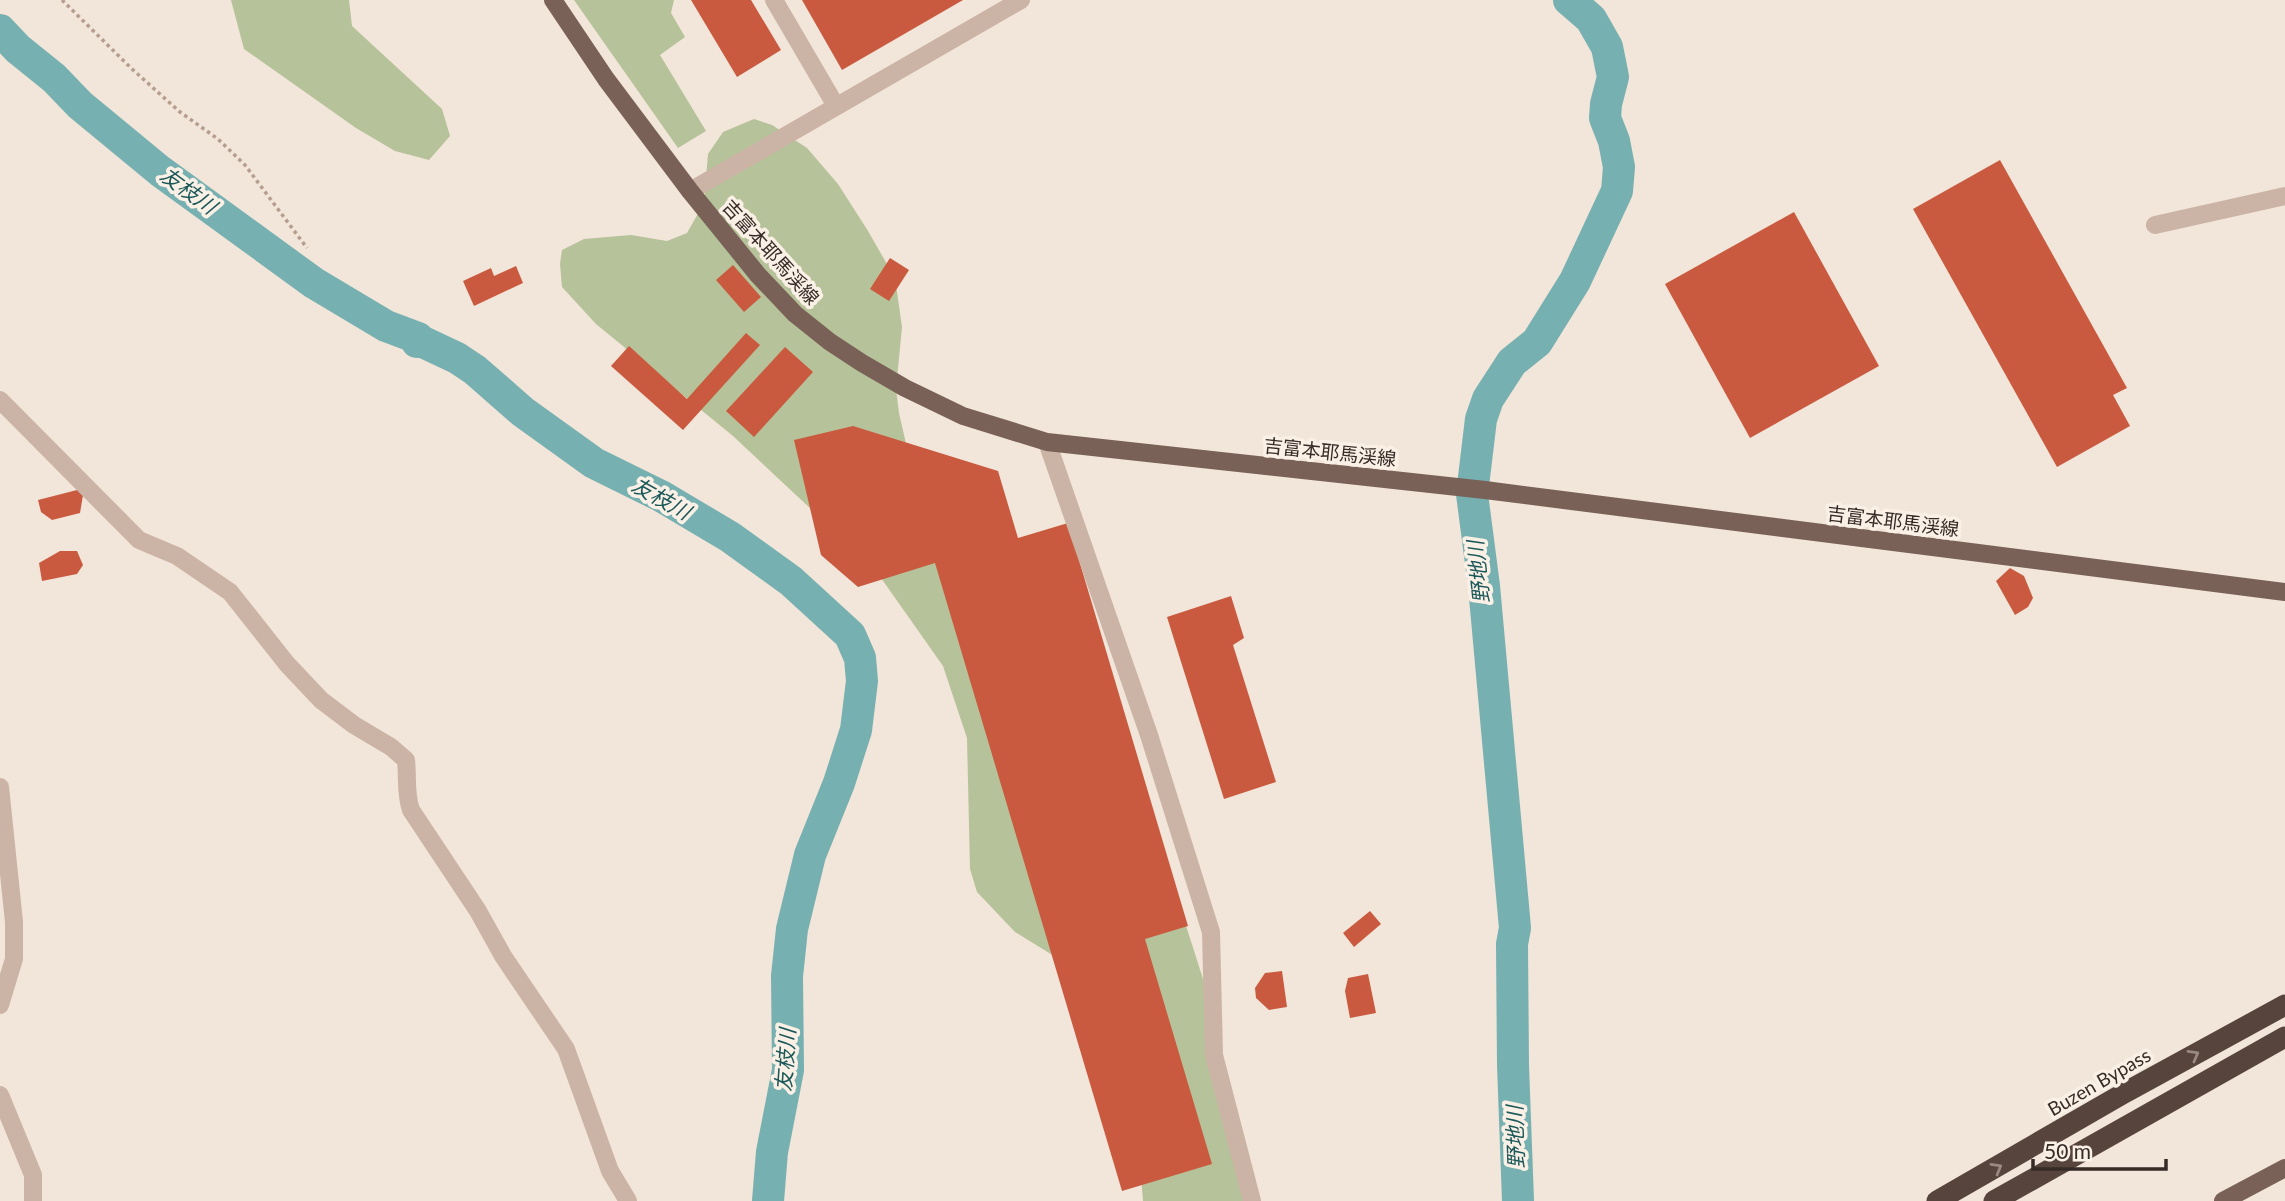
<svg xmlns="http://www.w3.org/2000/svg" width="2285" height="1201" font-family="Lato,'Noto Sans JP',sans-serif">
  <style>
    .green { fill: #b6c299 }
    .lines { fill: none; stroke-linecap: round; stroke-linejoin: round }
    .river { stroke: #77b0b0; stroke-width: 32 }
    .building { fill: #ca5a3f }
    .path { stroke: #b69e8f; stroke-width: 3.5; stroke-dasharray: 3.5 3.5; stroke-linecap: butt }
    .minor { stroke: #cbb4a5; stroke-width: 18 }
    .major { stroke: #796157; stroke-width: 18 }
    .highway { stroke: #57443d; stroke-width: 21 }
    .oneway { stroke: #988981 }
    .labels { text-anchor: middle; stroke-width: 7; stroke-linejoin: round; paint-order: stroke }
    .street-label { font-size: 19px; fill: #362b26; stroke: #faf0e6 }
    .water-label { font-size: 21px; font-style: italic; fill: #1b5859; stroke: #faf0e6 }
  </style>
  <rect width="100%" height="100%" fill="#f2e5d9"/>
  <!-- green -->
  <path class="green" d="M231,0h118l3,26 90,83 8,27 -21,24 -34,-9 -39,-23 -112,-79z
    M574,0h100l-3,13 14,24 -25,18 46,76 -28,17z
    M754,119l18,6 35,23 31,36 30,47 27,47 7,49 -6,62 3,24 10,44 247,375 48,150 48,219h-109l-3,-38 -86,-207 -39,-24 -38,-40 -7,-23 -3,-131 -24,-72 -69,-98 -141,-132 -137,-112 -34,-37 -2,-23 2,-14 22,-11 47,-4 36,6 20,-8 17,-30 4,-49 15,-22z"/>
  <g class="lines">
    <!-- river -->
    <path class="river" d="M0,30l18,19 36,29 26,27 80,66 154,112 72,43 32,12 -1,4h6l34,16 18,12 48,42 71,51 67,33 69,41 61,44 59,54 10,23 2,23 -6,49 -17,53 -29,72 -18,74 -5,47 1,94 -16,82 -4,49
      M1518,1201l-5,-136 -1,-121 3,-16 -31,-342 -12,-92 9,-75 7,-20 24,-37 25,-20 38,-61 42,-90 2,-24 -5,-26 -9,-23 1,-14 7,-27 -6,-30 -16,-28 -22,-19"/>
  </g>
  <!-- building -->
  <path class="building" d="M691,0h60l30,50 -44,27z
    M802,0h161l-121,70z
    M2000,160l127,228 -14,7 17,31 -73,41 -144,-258z
    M1794,212l85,154 -129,72 -85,-154z
    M890,258l19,12 -20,31 -19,-12z
    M733,265l28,32 -17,15 -28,-32z
    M516,266l7,17 -49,23 -11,-25 28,-13 3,8z
    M746,333l14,12 -77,85 -72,-64 18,-20 58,53z
    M785,347l28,25 -59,65 -28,-26z
    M853,426l145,45 20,67 50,-15 120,403 -43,13 67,225 -90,27 -187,-628 -77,24 -37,-32 -27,-115z
    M77,490l6,5 -3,18 -28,7 -11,-8 -3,-12z
    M60,551h17l6,14 -6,9 -35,7 -3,-18z
    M2010,568l14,8 9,22 -5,9 -13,8 -19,-34z
    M1231,596l13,42 -11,7 43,137 -52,17 -57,-182z
    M1370,911l11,13 -27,23 -11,-14z
    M1282,971l5,36 -18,3 -13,-12 -1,-10 10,-15z
    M1368,974l8,39 -26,5 -5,-27 3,-13z"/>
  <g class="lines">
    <!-- path -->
    <path class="path" d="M62,0l70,69 48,43 38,27 27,26 62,83"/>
    <!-- minor -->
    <path class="minor" d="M774,0l62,106
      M690,191l331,-191
      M2155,225l130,-29
      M0,400l139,140 38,16 53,36 57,72 34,36 33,25 37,22 15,13c2,18 -1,33 5,50l67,101 25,45 63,93 44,122 18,30
      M1047,442l102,293 62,197 3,123 38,146
      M0,787l14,135v37l-14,46
      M0,1095l33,80v26"/>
    <!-- major -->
    <path class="major" d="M553,0l53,79 84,112 68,84 37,39 35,28 32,21 43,25 58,28 84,26 438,48 800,102
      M2223,1201l62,-33"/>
    <!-- highway -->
    <path class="highway" d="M1937,1201l189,-109 159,-87
      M1994,1201l291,-164"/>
  </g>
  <!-- one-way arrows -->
  <defs><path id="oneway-chevron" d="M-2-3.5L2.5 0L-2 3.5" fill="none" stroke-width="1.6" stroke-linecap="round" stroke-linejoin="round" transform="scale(1.75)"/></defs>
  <g class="oneway">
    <use href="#oneway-chevron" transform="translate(2194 1055) rotate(-29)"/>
    <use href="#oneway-chevron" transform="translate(1997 1168) rotate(-30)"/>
  </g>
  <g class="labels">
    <!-- street labels -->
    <g class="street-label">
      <text transform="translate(771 252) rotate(48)" y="7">吉富本耶馬渓線</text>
      <text transform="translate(1330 452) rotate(6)" y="7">吉富本耶馬渓線</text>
      <text transform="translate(1893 521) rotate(7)" y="7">吉富本耶馬渓線</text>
      <text transform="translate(2099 1082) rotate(-30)" y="7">Buzen Bypass</text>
    </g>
    <!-- water labels -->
    <g class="water-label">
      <text transform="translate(188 191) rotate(36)" y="7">友枝川</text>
      <text transform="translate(661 499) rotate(29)" y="7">友枝川</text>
      <text transform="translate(1479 572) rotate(-96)" y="7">野地川</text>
      <text transform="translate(786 1060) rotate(-86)" y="7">友枝川</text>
      <text transform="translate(1516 1137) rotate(-92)" y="7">野地川</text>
    </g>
  </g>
  <!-- scale -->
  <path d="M2033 1159v10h133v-10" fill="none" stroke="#362b26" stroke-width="3.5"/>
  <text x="2044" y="1159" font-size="21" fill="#362b26" stroke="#faf0e6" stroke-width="5" paint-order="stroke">50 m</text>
</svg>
